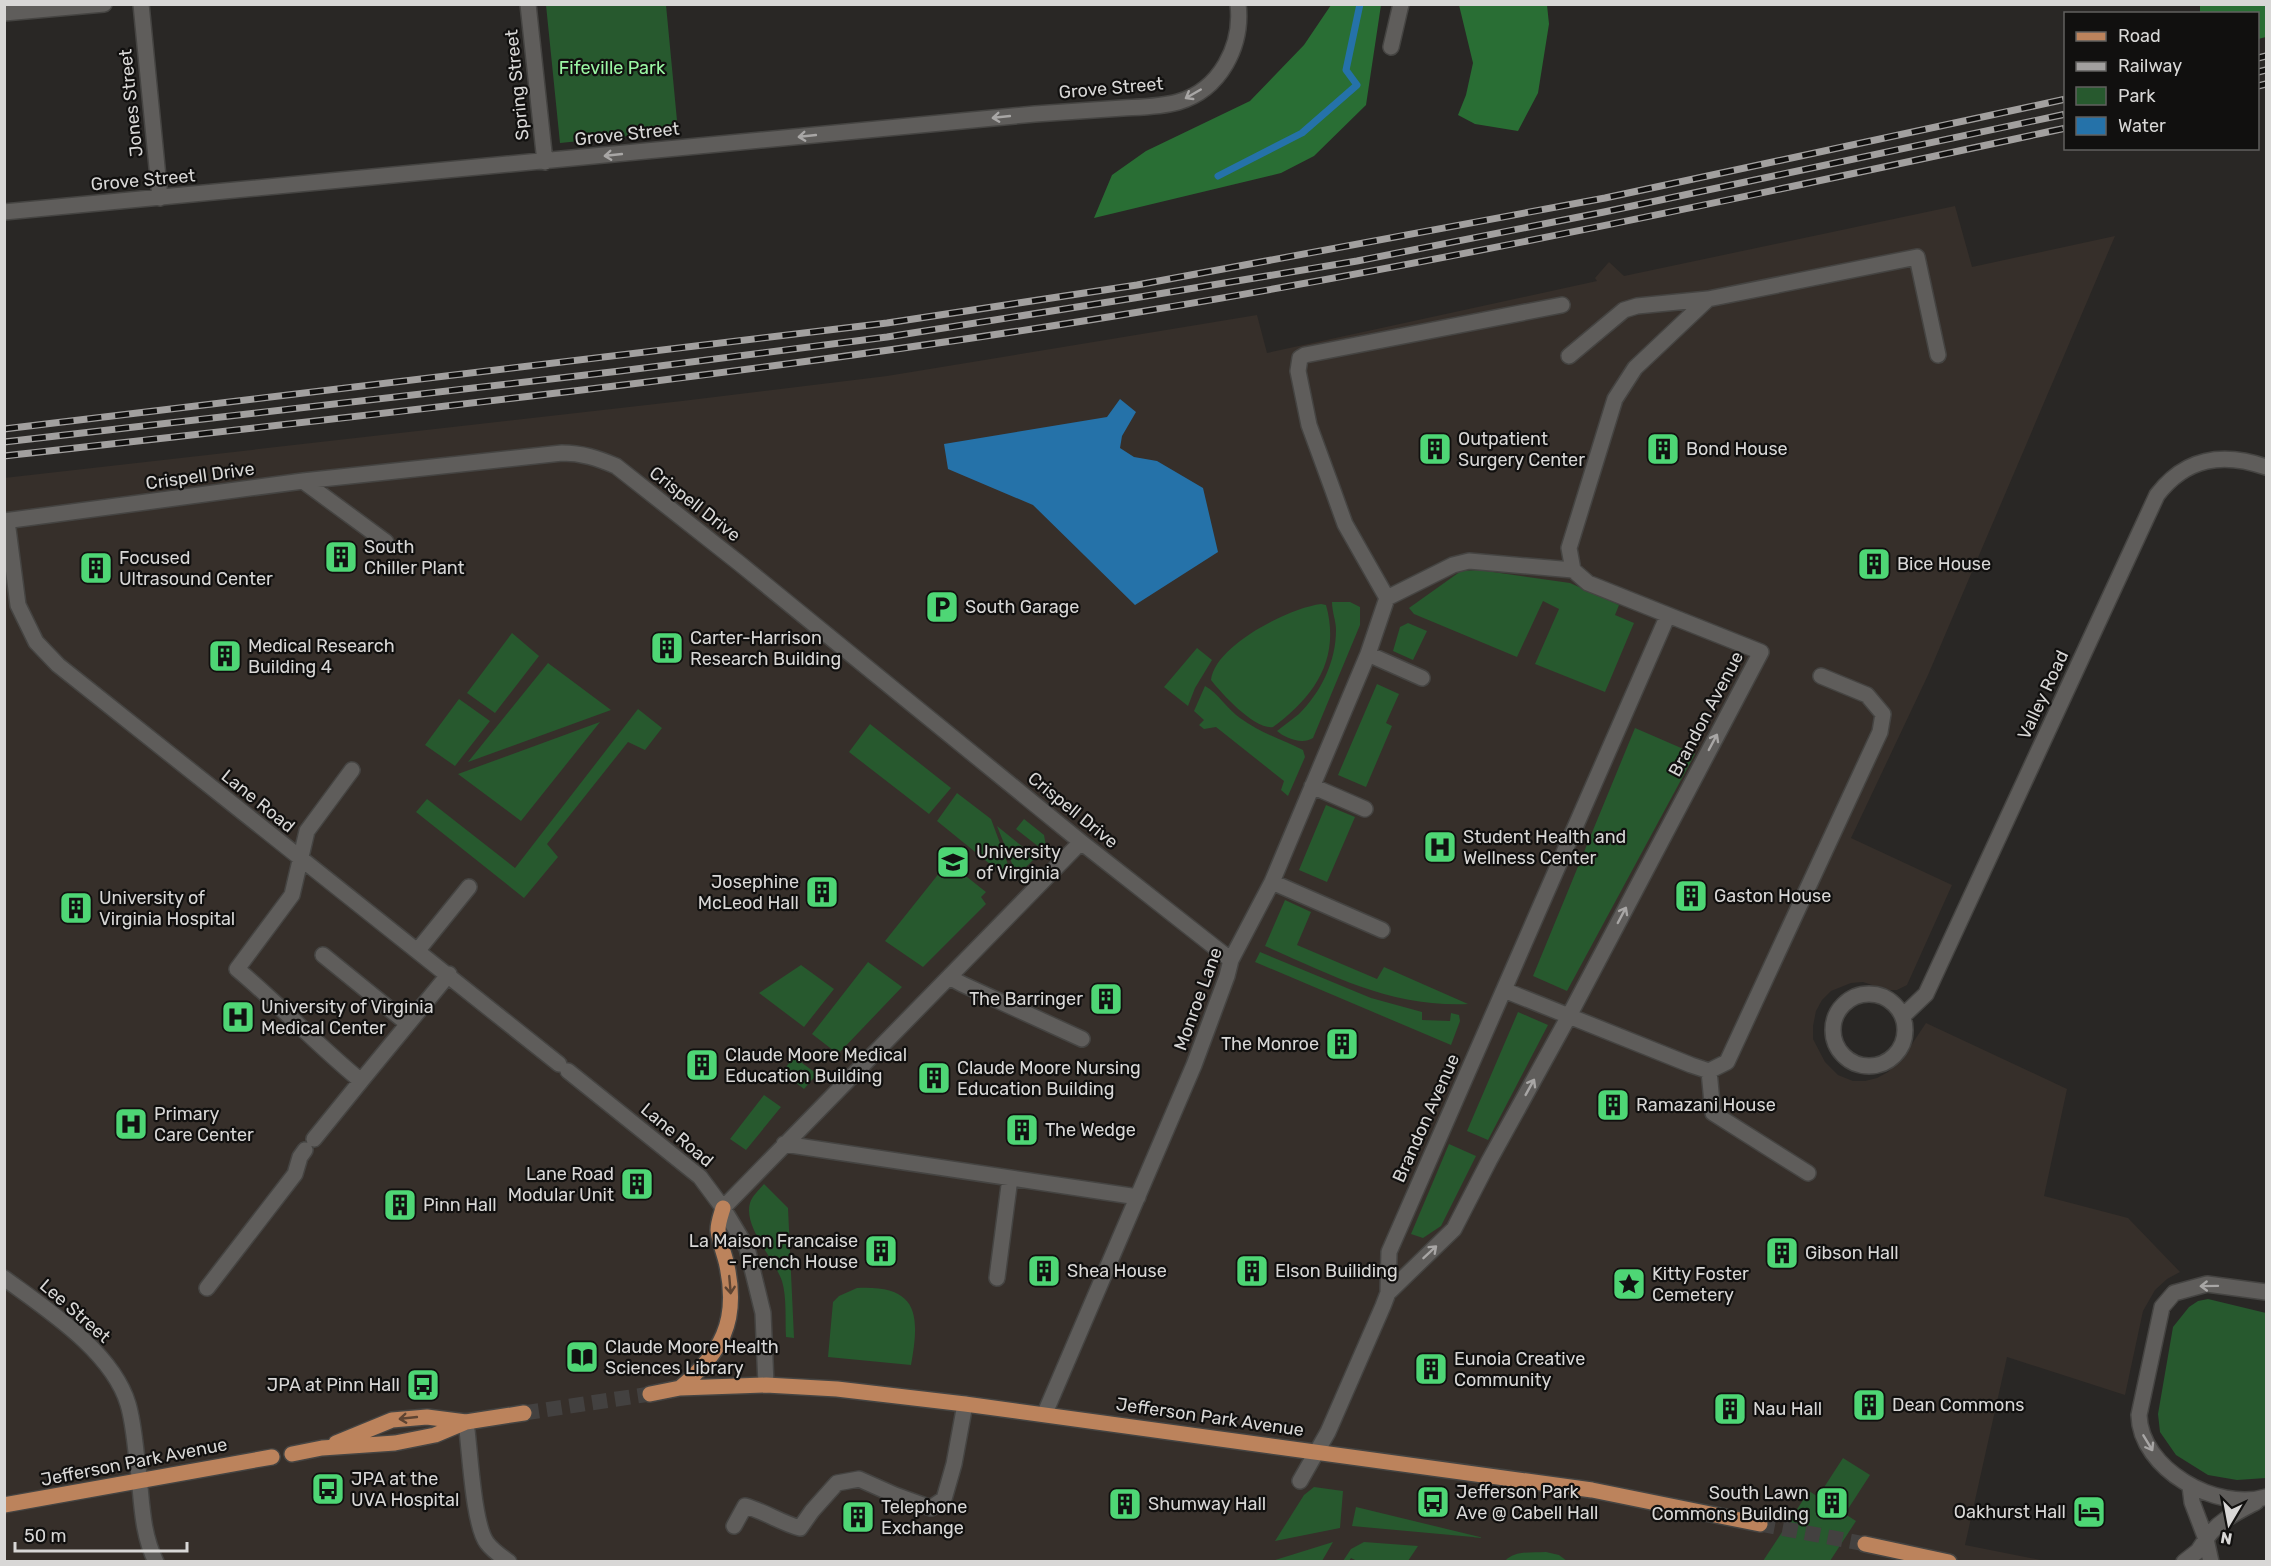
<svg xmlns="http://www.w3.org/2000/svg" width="2271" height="1566" font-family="Rubik,sans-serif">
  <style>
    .built { fill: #362f2a }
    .green { fill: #27592e }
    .forest { fill: #296e34 }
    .water { fill: #2572a9 }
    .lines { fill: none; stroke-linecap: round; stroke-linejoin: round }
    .stream { stroke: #2572a9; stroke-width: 7 }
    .major-tunnel { stroke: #434140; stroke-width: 15; stroke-dasharray: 15 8; stroke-linecap: butt }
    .minor-casing { stroke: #454442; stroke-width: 18 }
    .major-casing { stroke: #454442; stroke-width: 18 }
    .minor { stroke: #5f5d5b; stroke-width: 15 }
    .major { stroke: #bc835c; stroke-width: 15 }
    .rail-casing { stroke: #a2a09f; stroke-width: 7 }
    .rail { stroke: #11100f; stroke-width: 4.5; stroke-dasharray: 14; stroke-linecap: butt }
    .oneway { stroke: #a8a6a5 }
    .oneway2 { stroke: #5e4432 }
    .labels { text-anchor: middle; stroke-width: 4.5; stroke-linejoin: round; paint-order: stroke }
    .park-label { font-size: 18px; fill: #9bf7a4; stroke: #11100f }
    .street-label { font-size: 18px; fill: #d8d7d6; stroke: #11100f }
    .poi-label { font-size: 18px; fill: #d8d7d6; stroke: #11100f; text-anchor: start }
  </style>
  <rect width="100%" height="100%" fill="#292725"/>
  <!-- built -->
  <path class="built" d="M1955,206l17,61 143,-31 -187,439 -77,163 101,47 -45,100 -10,5h-10l-24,-8 -12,1 -20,8 -9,9 -6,11 -3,15v13l12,23 13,13 15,6h12l12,-3 11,-6 16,-16 22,-33 141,66 -23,107 84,22 52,54 -13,7 -12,11 -12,21 -18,84 -118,-38 -42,188 81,16h-2041l-1,-1083 678,-77 205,-25 370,-61 10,38 330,-72 -2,-3 14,-16 15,14z"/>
  <!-- green -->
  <path class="green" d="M546,5h120l12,126 -118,12z
    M1479,570l91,13 49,22 -4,10 19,8 -29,69 -70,-28 24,-55 -16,-8 -26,56 -103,-43 -5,-6 52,-37z
    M1332,602h18l10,5v18l-47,113c-11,7 -28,0 -36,-7 7,-6 15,-11 22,-17 22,-22 37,-52 37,-84 0,-9 -4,-18 -4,-28z
    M1321,604l5,1c15,54 -12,92 -53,122 -18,3 -51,-33 -62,-47 4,-35 78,-72 110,-76z
    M1408,623l19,8 -14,29 -20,-9 7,-24z
    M512,633l27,23 -44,57 -28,-20z
    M1197,648l15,12 -17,28 -7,18 -24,-19z
    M548,663l63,47 -143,52z
    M1377,684l22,10 -13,29 6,3 -26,61 -28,-12z
    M1205,686c13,7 23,24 35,32 20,15 42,21 63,32l2,7 -17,39 -7,-6 3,-9 -68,-54 -12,2 -5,-4 5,-5 -10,-9z
    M459,699l31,22 -35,45 -30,-21z
    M638,709l24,19 -17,22 -17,-8 -81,102 11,13 -34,41 -108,-86 11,-13 88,69z
    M600,722l-79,99 -63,-47z
    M870,724l81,64 -22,26 -80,-62z
    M1635,728l60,26 -128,237 -34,-15z
    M957,793l34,26 19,51 -3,-3 -6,6 -64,-52z
    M1326,805l29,12 -28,65 -28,-12z
    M1024,819l20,16 2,11 -7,1 -23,-18z
    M997,826l37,30v3l-13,13 -3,1 -3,-2z
    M948,862l38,30 -5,5 5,7 -63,63 -38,-26z
    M1285,900l26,12 -14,33 80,34 7,-12 84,37c-78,3 -134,-28 -203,-58z
    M1260,952l111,46 51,14v8l28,1 1,-8 8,2 1,6 -9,24 -196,-83z
    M868,962l34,25 -64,67 -26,-20z
    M801,965l33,24 -30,38 -45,-34z
    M1518,1012l30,13 -60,115 -21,-9z
    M794,1057l23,17 -13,15 -22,-17z
    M764,1095l17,12 -35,43 -16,-11z
    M1449,1144l27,12 -35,70 -18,12 -12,-4z
    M764,1184l24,24 6,130 -8,-1c-1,-17 1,-39 -4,-56 -7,-21 -39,-54 -32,-78 2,-7 9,-13 14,-19z
    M857,1288c62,-3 63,27 54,77l-83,-8 5,-55 6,-6z
    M2208,1299l58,14v165l-29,2 -29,-5 -32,-20 -16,-23 -2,-18 15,-87 16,-20 9,-6z
    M1843,1458l27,17 -22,34 -27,-17z
    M1314,1487l29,4 -3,37 -65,13 29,-46z
    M1809,1491l47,30 -26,40h-67z
    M1356,1507l128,31 -132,-12z
    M1333,1542l-11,19h-50z
    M1364,1542l54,4 -10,15h-51l-6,-3 -2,3h-6l8,-12z
    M1546,1552l13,3 8,6h-62c10,-11 26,-8 41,-9z"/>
  <!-- forest -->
  <path class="forest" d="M1331,5h50l-15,100 -52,51 -33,17 -187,45 18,-43 34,-24 104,-50 54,-56z
    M1459,5h88l2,19 -11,69 -20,38 -43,-7 -17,-9 8,-20 7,-32z
    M2200,5h66v32l-8,2v-25l-58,-1z"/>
  <!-- water -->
  <path class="water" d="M1120,399l16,13 -14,24 -2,12 14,9 23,4 46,27 15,64 -83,53 -102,-100 -85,-36 -4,-25 163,-27z"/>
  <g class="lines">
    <!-- stream -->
    <path class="stream" d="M1218,176l84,-43 55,-48 -11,-15 14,-66"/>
    <!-- major-tunnel -->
    <path class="major-tunnel" d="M524,1413l126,-19
      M1760,1524l105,20"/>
    <!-- minor casing -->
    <g class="minor-casing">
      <path id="minor" d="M141,4l19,194
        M528,4l17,158
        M4,13l100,-9
        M1391,47l10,-43
        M4,212l1031,-98c29,-2 59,-4 88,-6 18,-1 37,-1 55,-6 42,-12 65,-56 60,-98
        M1569,356l55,-46 13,-4 71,-7
        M303,481l83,61
        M4,521l299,-40 259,-28c20,0 35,5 54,13l123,97 342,279 150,118
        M7,521l11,84 18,37 22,23 501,399
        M1387,598l-42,-74 -14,-39 -22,-60 -11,-54 2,-13 5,-3 257,-50
        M1387,598l66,-33 16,-4 104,9
        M1668,615l-80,-32 -15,-13 -4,-22 46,-149 20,-31 73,-69 209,-42 21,98
        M1368,654l54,24
        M352,770l-45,61 -15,64 -55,74c43,36 81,77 124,112l88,-107
        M1312,786l53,23
        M1272,882l110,48
        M418,950l51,-63
        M323,955l85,69
        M949,977l13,7 120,55
        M1504,990l187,75 18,6 18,-9 153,-330 3,-18 -16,-19 -46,-19
        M1833 1030a36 36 0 1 1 72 0a36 36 0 1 1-72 0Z
        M1903,1016l23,-22 231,-499c29,-38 66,-43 109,-28
        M568,1071l132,106 23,31 24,40 16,65 3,72
        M1709,1071l4,42 95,60
        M314,1139l47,-58
        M784,1144l354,53
        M723,1208l358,-366
        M4,1278c42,31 108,73 124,126 6,20 7,43 10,63 4,32 3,65 18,95
        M997,1278l13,-100
        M207,1288l88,-114 5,-17 5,-7
        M2266,1292l-59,-8 -33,9 -12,14 -23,108c1,54 78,97 127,82
        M1045,1413l149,-348 33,-89 4,-16 41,-78 96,-228 19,-56
        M466,1422c4,27 7,103 21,121 6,8 14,13 22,19
        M1300,1481l28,-49 55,-126 5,-13 1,-41 279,-637 93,37 -192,364 -80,145 -35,68 -66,64
        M734,1526l11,-20c19,5 36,17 55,22l12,-17 25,-28 22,-4 36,16 36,13 13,-9 10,-35 11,-60
        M2184,1562l14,-11 8,-12 -14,-37 -2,-16
        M2211,1562l-5,-23c12,-18 31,-27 50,-37"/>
    </g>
    <!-- major casing -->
    <g class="major-casing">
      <path id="major" d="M680,1388c41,-35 59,-66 47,-122 -2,-11 -8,-24 -9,-36 0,-7 3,-15 5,-22
        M650,1394l30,-6 86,-3 71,4 128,15 627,86 168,34
        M336,1443l56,-23 35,-3 39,5
        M292,1454l30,-6 73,-5 40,-8 31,-13 58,-9
        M4,1505l268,-48
        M1865,1544l84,18"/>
    </g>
    <!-- minor -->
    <use href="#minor" class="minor"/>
    <!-- major -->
    <use href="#major" class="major"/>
    <!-- rail casing -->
    <g class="rail-casing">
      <path id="rail" d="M2258,58l8,-2
        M2258,72l8,-2
        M2258,86l8,-2
        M4,429l883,-106 250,-38 468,-87 461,-99
        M4,442l616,-71 267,-34 247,-39 223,-37 247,-49 462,-98
        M4,456c379,-43 759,-82 1135,-144 311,-51 619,-118 927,-184"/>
    </g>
    <!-- rail -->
    <use href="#rail" class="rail"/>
  </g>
  <!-- one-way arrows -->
  <defs><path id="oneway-shaft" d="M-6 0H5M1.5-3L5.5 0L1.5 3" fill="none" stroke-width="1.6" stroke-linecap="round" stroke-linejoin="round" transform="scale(1.5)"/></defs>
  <g class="oneway">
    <use href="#oneway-shaft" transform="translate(1193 94) rotate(150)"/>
    <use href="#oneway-shaft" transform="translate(1001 117) rotate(174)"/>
    <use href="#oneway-shaft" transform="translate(807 136) rotate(174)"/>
    <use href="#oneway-shaft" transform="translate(613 155) rotate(174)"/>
    <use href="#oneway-shaft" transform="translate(1713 742) rotate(-62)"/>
    <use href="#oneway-shaft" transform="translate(1622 915) rotate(-62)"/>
    <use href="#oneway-shaft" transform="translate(1530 1087) rotate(-61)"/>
    <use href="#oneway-shaft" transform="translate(1430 1252) rotate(-43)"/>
    <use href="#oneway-shaft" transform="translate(2209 1286) rotate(179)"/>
    <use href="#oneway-shaft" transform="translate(2148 1443) rotate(59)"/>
  </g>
  <g class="oneway2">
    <use href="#oneway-shaft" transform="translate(730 1285) rotate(85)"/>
    <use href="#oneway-shaft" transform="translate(408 1418) rotate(174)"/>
  </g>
  <!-- icons -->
  <defs>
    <g id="building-square" transform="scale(1.725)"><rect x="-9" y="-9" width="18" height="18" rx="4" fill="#4ed675" stroke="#11100f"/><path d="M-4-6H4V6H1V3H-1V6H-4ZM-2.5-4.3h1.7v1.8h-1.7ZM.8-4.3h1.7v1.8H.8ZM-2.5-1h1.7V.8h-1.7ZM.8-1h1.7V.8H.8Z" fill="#111"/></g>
    <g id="parking-square" transform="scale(1.725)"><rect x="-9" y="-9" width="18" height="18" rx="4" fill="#4ed675" stroke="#11100f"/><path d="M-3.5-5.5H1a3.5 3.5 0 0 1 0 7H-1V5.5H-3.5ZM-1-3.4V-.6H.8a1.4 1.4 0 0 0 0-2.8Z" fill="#111"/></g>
    <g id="hospital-square" transform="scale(1.725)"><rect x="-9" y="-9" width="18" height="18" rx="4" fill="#4ed675" stroke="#11100f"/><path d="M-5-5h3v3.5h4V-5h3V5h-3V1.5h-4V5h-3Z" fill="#111"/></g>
    <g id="university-square" transform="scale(1.725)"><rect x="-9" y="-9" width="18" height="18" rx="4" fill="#4ed675" stroke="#11100f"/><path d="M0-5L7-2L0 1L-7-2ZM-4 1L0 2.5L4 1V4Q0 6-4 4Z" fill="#111"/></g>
    <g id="sight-square" transform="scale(1.725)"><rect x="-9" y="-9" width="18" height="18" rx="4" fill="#4ed675" stroke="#11100f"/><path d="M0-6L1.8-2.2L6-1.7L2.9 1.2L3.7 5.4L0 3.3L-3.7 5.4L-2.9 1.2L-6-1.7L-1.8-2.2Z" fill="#111"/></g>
    <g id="library-square" transform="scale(1.725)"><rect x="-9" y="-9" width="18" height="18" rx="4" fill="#4ed675" stroke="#11100f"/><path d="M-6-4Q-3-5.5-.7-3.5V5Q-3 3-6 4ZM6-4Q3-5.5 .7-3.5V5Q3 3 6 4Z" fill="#111"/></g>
    <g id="bus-square" transform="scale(1.725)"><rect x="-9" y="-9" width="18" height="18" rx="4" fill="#4ed675" stroke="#11100f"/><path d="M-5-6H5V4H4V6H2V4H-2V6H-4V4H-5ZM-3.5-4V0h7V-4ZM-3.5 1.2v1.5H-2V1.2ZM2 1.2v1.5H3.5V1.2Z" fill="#111"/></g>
    <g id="hotel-square" transform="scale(1.725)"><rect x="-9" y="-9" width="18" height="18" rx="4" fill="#4ed675" stroke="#11100f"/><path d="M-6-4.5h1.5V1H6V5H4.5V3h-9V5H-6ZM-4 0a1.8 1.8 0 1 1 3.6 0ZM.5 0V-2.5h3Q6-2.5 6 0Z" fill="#111"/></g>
  </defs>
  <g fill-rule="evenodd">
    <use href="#building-square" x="1435" y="449"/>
    <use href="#building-square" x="1663" y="449"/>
    <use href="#building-square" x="341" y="557"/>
    <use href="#building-square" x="1874" y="564"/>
    <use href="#building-square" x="96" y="568"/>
    <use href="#parking-square" x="942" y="607"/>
    <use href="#building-square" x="667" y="648"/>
    <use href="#building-square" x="225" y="656"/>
    <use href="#hospital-square" x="1440" y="847"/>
    <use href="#university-square" x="953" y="862"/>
    <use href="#building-square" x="822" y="892"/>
    <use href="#building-square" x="1691" y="896"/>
    <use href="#building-square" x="76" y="908"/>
    <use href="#building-square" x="1106" y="999"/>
    <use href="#hospital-square" x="238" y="1017"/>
    <use href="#building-square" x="1342" y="1044"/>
    <use href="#building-square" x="702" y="1065"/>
    <use href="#building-square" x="934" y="1078"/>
    <use href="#building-square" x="1613" y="1105"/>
    <use href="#hospital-square" x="131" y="1124"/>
    <use href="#building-square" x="1022" y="1130"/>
    <use href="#building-square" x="637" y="1184"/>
    <use href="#building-square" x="400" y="1205"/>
    <use href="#building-square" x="881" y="1251"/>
    <use href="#building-square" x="1782" y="1253"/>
    <use href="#building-square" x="1044" y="1271"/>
    <use href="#building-square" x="1252" y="1271"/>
    <use href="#sight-square" x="1629" y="1284"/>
    <use href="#library-square" x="582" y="1357"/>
    <use href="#building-square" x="1431" y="1369"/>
    <use href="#bus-square" x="423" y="1385"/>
    <use href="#building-square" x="1869" y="1405"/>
    <use href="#building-square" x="1730" y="1409"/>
    <use href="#bus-square" x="328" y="1489"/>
    <use href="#bus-square" x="1433" y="1502"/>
    <use href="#building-square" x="1832" y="1503"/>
    <use href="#building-square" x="1125" y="1504"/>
    <use href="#hotel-square" x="2089" y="1512"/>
    <use href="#building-square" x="858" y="1517"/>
  </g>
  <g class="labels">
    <!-- park labels -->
    <g class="park-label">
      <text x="612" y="74">Fifeville Park</text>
    </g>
    <!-- street labels -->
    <g class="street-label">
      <text transform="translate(517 85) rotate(-96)" y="6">Spring Street</text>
      <text transform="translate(1111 88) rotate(-5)" y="6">Grove Street</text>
      <text transform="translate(131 103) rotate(-96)" y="6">Jones Street</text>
      <text transform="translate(627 134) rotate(-6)" y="6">Grove Street</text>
      <text transform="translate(143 180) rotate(-5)" y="6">Grove Street</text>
      <text transform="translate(200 476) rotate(-8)" y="6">Crispell Drive</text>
      <text transform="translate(695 504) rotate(38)" y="6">Crispell Drive</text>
      <text transform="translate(2043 695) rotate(-65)" y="6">Valley Road</text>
      <text transform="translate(1706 714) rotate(-62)" y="6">Brandon Avenue</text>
      <text transform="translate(258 801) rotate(39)" y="6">Lane Road</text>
      <text transform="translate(1073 810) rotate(39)" y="6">Crispell Drive</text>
      <text transform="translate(1198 999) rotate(-70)" y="6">Monroe Lane</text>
      <text transform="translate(1426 1118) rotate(-66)" y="6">Brandon Avenue</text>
      <text transform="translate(677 1135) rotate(40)" y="6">Lane Road</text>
      <text transform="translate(75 1311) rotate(41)" y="6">Lee Street</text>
      <text transform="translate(1210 1417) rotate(8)" y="6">Jefferson Park Avenue</text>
      <text transform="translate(134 1462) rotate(-11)" y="6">Jefferson Park Avenue</text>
    </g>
    <!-- poi labels -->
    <g class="poi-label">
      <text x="1458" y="445">Outpatient<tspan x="1458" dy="21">Surgery Center</tspan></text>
      <text x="1686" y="455">Bond House</text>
      <text x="364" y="553">South<tspan x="364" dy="21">Chiller Plant</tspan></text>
      <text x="119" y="564">Focused<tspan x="119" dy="21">Ultrasound Center</tspan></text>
      <text x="1897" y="570">Bice House</text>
      <text x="965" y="613">South Garage</text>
      <text x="690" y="644">Carter-Harrison<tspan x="690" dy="21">Research Building</tspan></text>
      <text x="248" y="652">Medical Research<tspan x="248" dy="21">Building 4</tspan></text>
      <text x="1463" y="843">Student Health and<tspan x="1463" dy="21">Wellness Center</tspan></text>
      <text x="976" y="858">University<tspan x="976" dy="21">of Virginia</tspan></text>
      <text x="799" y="888" text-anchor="end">Josephine<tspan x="799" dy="21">McLeod Hall</tspan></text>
      <text x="1714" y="902">Gaston House</text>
      <text x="99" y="904">University of<tspan x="99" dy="21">Virginia Hospital</tspan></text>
      <text x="1083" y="1005" text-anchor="end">The Barringer</text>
      <text x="261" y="1013">University of Virginia<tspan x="261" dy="21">Medical Center</tspan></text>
      <text x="1319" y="1050" text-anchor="end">The Monroe</text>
      <text x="725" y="1061">Claude Moore Medical<tspan x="725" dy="21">Education Building</tspan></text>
      <text x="957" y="1074">Claude Moore Nursing<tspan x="957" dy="21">Education Building</tspan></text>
      <text x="1636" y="1111">Ramazani House</text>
      <text x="154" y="1120">Primary<tspan x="154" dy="21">Care Center</tspan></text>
      <text x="1045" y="1136">The Wedge</text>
      <text x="614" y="1180" text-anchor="end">Lane Road<tspan x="614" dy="21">Modular Unit</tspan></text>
      <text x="423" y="1211">Pinn Hall</text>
      <text x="858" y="1247" text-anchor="end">La Maison Francaise<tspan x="858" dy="21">- French House</tspan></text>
      <text x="1805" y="1259">Gibson Hall</text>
      <text x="1067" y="1277">Shea House</text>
      <text x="1275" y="1277">Elson Builiding</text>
      <text x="1652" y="1280">Kitty Foster<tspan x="1652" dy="21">Cemetery</tspan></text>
      <text x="605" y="1353">Claude Moore Health<tspan x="605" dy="21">Sciences Library</tspan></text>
      <text x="1454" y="1365">Eunoia Creative<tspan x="1454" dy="21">Community</tspan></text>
      <text x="400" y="1391" text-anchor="end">JPA at Pinn Hall</text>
      <text x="1892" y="1411">Dean Commons</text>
      <text x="1753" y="1415">Nau Hall</text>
      <text x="351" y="1485">JPA at the<tspan x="351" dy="21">UVA Hospital</tspan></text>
      <text x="1456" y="1498">Jefferson Park<tspan x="1456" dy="21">Ave @ Cabell Hall</tspan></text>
      <text x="1809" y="1499" text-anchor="end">South Lawn<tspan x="1809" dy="21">Commons Building</tspan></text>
      <text x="1148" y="1510">Shumway Hall</text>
      <text x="881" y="1513">Telephone<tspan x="881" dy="21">Exchange</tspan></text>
      <text x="2066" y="1518" text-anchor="end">Oakhurst Hall</text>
    </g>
  </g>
  <!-- border -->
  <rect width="2271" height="1566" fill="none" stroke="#d8d7d6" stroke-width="12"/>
  <!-- legend -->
  <rect x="2064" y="12" width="195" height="138" fill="#11100f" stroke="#61605f" stroke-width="1.5"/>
  <rect x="2076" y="32" width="30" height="9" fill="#bc835c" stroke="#61605f" stroke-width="1.5"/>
  <text x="2118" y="42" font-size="18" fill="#d8d7d6">Road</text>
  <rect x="2076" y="62" width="30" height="9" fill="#a2a09f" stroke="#61605f" stroke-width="1.5"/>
  <text x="2118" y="72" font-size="18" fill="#d8d7d6">Railway</text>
  <rect x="2076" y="87" width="30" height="18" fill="#27592e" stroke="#61605f" stroke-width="1.5"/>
  <text x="2118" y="102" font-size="18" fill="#d8d7d6">Park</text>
  <rect x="2076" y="117" width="30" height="18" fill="#2572a9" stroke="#61605f" stroke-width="1.5"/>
  <text x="2118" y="132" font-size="18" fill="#d8d7d6">Water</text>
  <!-- north arrow -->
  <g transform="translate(2229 1524) rotate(190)" stroke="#11100f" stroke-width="4.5" paint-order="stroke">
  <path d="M0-4.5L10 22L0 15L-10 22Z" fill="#d8d7d6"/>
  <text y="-9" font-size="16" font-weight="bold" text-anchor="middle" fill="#d8d7d6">N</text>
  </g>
  <!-- scale -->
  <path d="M15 1542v9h172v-9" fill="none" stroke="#d8d7d6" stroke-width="3"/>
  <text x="24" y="1542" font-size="18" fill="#d8d7d6" stroke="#11100f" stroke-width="4.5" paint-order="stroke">50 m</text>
</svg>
